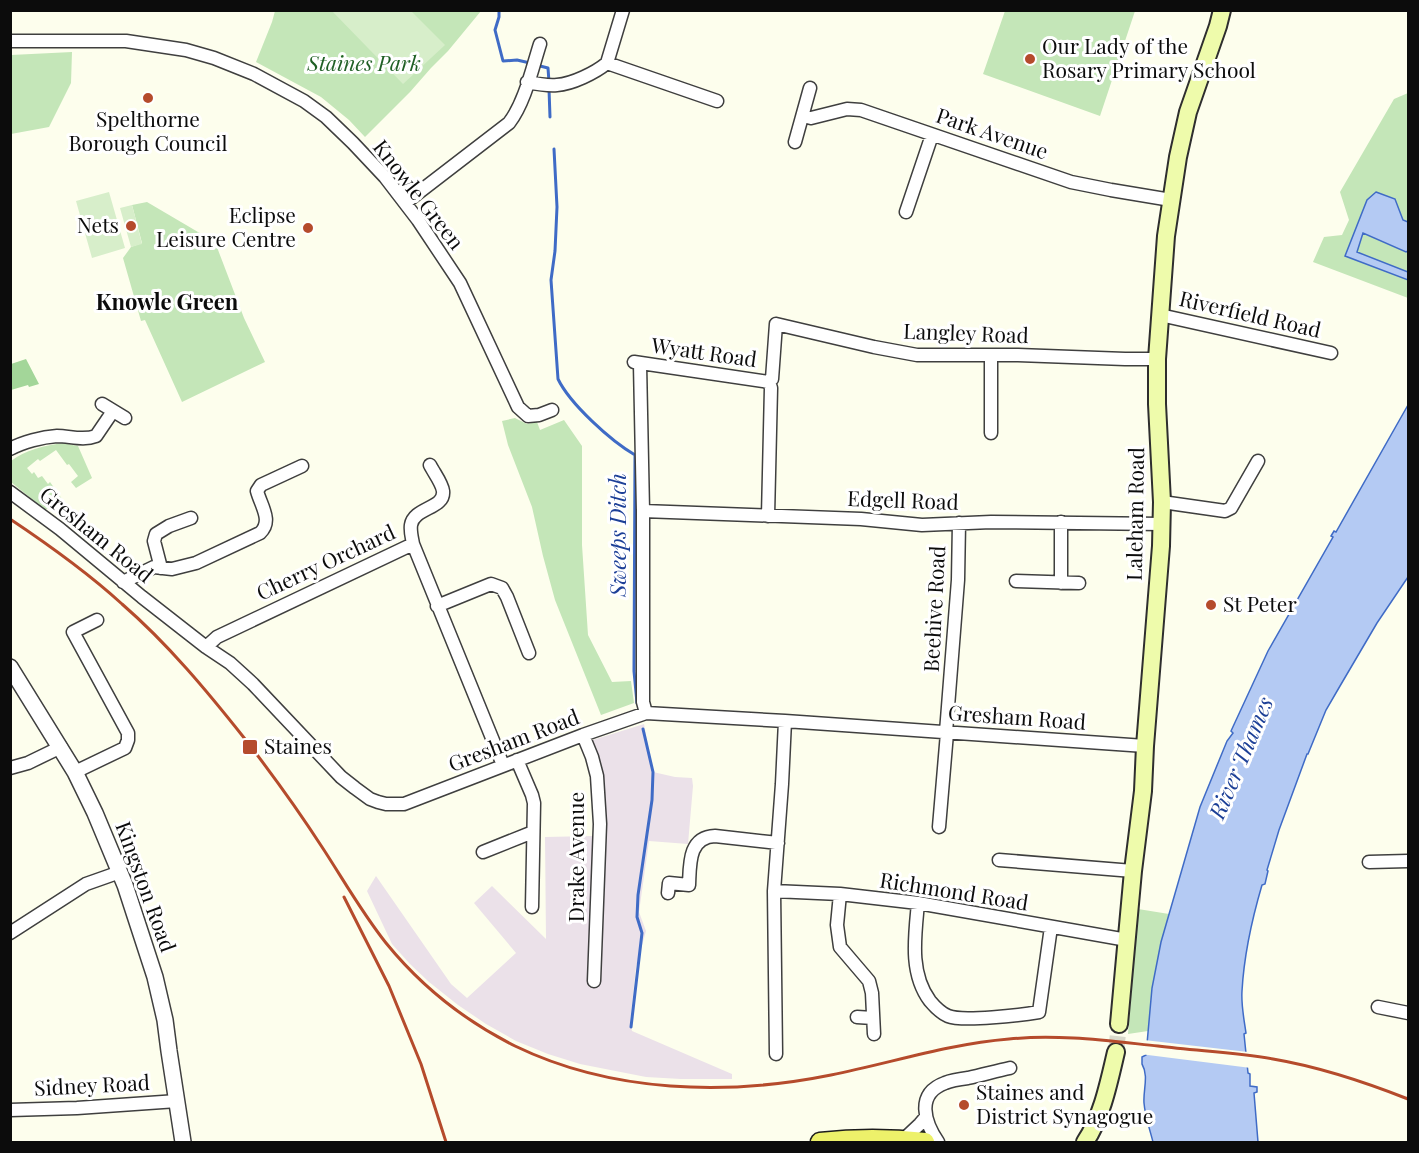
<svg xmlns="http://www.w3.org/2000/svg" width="1419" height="1153" font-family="'Playfair Display',serif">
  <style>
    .industrial { fill: #ebe1e9 }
    .green { fill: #c4e6b8 }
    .forest { fill: #a3d699 }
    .pitch { fill: #d7eeca }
    .water { fill: #b4caf3; stroke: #3f6bc6; stroke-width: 1.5 }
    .pier { fill: #fdfeed }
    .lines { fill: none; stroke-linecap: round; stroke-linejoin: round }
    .stream { stroke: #3f6bc6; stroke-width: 3 }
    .secondary-tunnel { stroke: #d9dacb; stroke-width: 16; stroke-dasharray: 16 8; stroke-linecap: butt }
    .minor-casing { stroke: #3f3f3f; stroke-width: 15 }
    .tertiary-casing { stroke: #3f3f3f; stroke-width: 18 }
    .secondary-casing { stroke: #2e2e2e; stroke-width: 20 }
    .primary-casing { stroke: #1d1d1d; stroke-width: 21 }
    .minor { stroke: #fff; stroke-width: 12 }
    .tertiary { stroke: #fff; stroke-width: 15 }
    .secondary { stroke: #eefbab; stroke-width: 16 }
    .primary { stroke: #edf16a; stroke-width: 18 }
    .rail { stroke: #b54b2c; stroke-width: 3 }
    .poi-dot { fill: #b54b2c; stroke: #fff; stroke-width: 2 }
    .labels { text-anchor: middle; stroke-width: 6; stroke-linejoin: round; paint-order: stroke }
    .poi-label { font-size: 21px; fill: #0c0c0c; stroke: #fff; text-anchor: start }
    .park-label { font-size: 21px; font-style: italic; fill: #206025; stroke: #fff }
    .street-label { font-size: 21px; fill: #0c0c0c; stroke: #fff }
    .neighbourhood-label { font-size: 22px; font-weight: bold; fill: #0c0c0c; stroke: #fff }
    .water-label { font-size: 22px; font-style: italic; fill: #1d4097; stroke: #fff }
  </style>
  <rect width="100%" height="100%" fill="#fdfeed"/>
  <!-- industrial -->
  <path class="industrial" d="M644,724l9,48 22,5 17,1 1,8 -5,58 -39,-3 -10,71 7,19 -10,36 -6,56 2,8 100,43v5h-51l-35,-2 -66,-13 -32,-10 -32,-13 -30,-17 -28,-19 -29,-23 -19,-18 -18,-20 -25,-53 9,-15 75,108 16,14 49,-45 -42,-50 18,-17 54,53 -1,-102 48,-1 -1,-64 -8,-24 -4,-4z"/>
  <!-- green -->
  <path class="green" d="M275,11h206l-33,40 -17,17 -21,24 -45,45 -16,-17 -28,-23 -65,-35 16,-40z
    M1005,11h130l-35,105 -117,-42z
    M72,52l-1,31 -22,44 -38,7v-79z
    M1408,93v205l-95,-36 11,-25 18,-2 7,-15 -9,-28 54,-93z
    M147,202l68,40 29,76 21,44 -83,40 -37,-82 -4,1 -18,-63 8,-11 11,-4 -10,-38z
    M515,418l12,6 10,-2 3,8 24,-10 18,26v99l6,90 24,47 19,-1 3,22 -33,12 -46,-115 -12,-44 -11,-49 -24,-62 -6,-24z
    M62,443l16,3 14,32 -16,10 -5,-6 7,-6 -9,-12 -2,1 -11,-15 -16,11 -2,-2 -11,9 5,6 2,-2 4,6 4,-2 6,8 2,-2 12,17 -17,11 -34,-28v-21c14,-11 33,-15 51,-18z
    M1138,909l31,5c-11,39 -17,77 -21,117l-20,3z"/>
  <!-- forest -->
  <path class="forest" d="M26,359l13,25 -10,3 -1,-2 -17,5v-26z"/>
  <!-- pitch -->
  <path class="pitch" d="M332,11h79l34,34 -42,39z
    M109,192l16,56 -33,10 -16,-57z
    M132,205l10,39 -11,3 -11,-39z"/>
  <!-- water -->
  <path class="water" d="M1376,192l19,7 8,21 5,2v29l-2,1 -43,-19 -6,19 51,20v8l-63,-24 22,-56z
    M1408,405v172l-31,46 -37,63 -14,24 -18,44h-1l-28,76 -12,40 1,1 -3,13 -3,1c-10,34 -18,70 -20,106 -1,14 2,28 4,42l-2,1 4,39 2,1v12l7,1v5l-3,1 4,49h-105c-3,-12 -8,-26 -9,-39 -1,-13 5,-27 -2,-39v-7l4,-2 6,-67 9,-46 39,-135 27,-66 6,-8 -2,-2 37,-80 65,-114 -2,-1 3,-5 2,1z"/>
  <!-- pier -->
  <path class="pier" d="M1144,1040l104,12 3,16 -111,-14 3,-1z"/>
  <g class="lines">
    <!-- stream -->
    <path class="stream" d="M499,10v7l-4,13 8,31 14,-1 13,3
      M536,65l12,3 1,14
      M549,89l1,28
      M554,149l3,58 -2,44 -4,29 7,99c12,25 53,62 77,76l-1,216 3,32
      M631,1027l11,-94 -5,-16 1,-22 14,-95 1,-28 -10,-43"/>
    <!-- secondary-tunnel -->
    <path class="secondary-tunnel" d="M1116,1052l3,-28"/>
    <!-- minor casing -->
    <g class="minor-casing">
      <path id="minor" d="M10,41h116l60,9 28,8 40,16 50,27 22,16 27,26 32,34 33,43 42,63 58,124 10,9 11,-1 13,-5
        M607,63l110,38
        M527,82c10,2 20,4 30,3 15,-1 38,-12 50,-22l16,-53
        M803,116l8,2 36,-9 14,1 210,72 40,8 60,10
        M795,142l15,-54
        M405,203l104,-80c16,-21 23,-54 31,-79
        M906,212l26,-77
        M1160,315l171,38
        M991,356v77
        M634,362l135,20
        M640,364l3,147v191l3,11
        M102,404l23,14
        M10,449c13,-7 32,-12 47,-13 13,0 26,5 39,0l17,-25
        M10,492l50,37 82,68 64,50 24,16 23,21 88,93 14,11 15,11 8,3 8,2h18l179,-69 63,-22 139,8 360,25
        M1162,502l63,9 6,-3 27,-47
        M643,511l218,8 61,6 69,-3 171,2
        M768,516l3,-128 -2,-6 3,-3 4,-55 98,23 43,8h101l107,4h32
        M413,544c-1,-6 -3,-13 -2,-19 3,-18 34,-16 32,-34 -1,-8 -9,-18 -13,-26
        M161,568l-7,-27 2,-7 13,-8 22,-8
        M1016,581l63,2
        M123,582l31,-15 18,2 24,-6 64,-30c13,-12 1,-27 -3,-42l4,-6 41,-19
        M1061,583v-61
        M437,606l54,-22 11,4 5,9 22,56
        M206,647l11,-10 196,-93 90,221
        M946,732l12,-152 1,-57
        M583,735l9,22 5,19 3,48 -6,157
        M517,760l15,35 2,8 -2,104
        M10,768l18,-5 33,-16
        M75,772l50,-24 3,-8v-7l-55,-101 24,-12
        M939,827l8,-94
        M483,852l50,-20
        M999,860l134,11
        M1369,862l39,-1
        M774,891l66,3 78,9 209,37
        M668,893l1,-10 20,2c1,-20 -1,-48 26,-49l63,7
        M840,894l-3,31 3,22 29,34 3,12 2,41
        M918,903c-3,33 -9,70 12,98 5,6 11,12 18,15 14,6 74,-1 91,-4l12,-85
        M10,933l76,-49 34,-12
        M1378,1007l30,6
        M857,1017l16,1
        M776,1054l-2,-163 8,-107 3,-63
        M10,1110l67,-2 100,-7
        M903,1140l17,-16 6,-7
        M938,1142c-13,-19 -23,-48 7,-59 7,-3 15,-4 23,-5 14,-3 28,-7 42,-10"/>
    </g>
    <!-- tertiary casing -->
    <g class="tertiary-casing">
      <path id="tertiary" d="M10,667l65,105 20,41 30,72 30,92 10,43 4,31 14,91"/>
    </g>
    <!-- secondary casing -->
    <g class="secondary-casing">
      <path id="secondary" d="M1119,1024l14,-153 10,-80 2,-45 16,-200 1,-44 -5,-98v-45l9,-123 12,-79 10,-45 30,-86 4,-16
        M1085,1142c17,-25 24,-60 31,-90"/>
    </g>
    <!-- primary casing -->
    <g class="primary-casing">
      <path id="primary" d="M820,1142c35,-4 70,-4 105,0"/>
    </g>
    <!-- minor -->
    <use href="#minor" class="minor"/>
    <!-- tertiary -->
    <use href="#tertiary" class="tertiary"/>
    <!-- secondary -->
    <use href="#secondary" class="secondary"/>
    <!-- primary -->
    <use href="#primary" class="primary"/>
    <!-- rail -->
    <path class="rail" d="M10,519c39,26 77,53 112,85 46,40 85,87 123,135 27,35 53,71 77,108 21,32 40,66 64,96 35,43 79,78 129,103 97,47 212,50 316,29 60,-12 117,-31 178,-36 50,-5 100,2 149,7 38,5 78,6 115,13 47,8 92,23 135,40
      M344,897l45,89 32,78 25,78"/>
  </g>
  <!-- markers -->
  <g class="poi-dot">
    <circle cx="1030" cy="59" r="6"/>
    <circle cx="148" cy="98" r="6"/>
    <circle cx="131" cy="226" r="6"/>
    <circle cx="308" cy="228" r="6"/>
    <circle cx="1211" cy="605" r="6"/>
    <rect x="242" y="739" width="16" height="16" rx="3"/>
    <circle cx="964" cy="1105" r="6"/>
  </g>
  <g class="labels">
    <!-- poi labels -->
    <g class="poi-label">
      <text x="1042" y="54">Our Lady of the<tspan x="1042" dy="24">Rosary Primary School</tspan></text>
      <text x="148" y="127" text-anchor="middle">Spelthorne<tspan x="148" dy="24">Borough Council</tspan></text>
      <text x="296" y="223" text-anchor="end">Eclipse<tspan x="296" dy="24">Leisure Centre</tspan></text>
      <text x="119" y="233" text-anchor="end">Nets</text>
      <text x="1223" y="612">St Peter</text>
      <text x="264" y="754">Staines</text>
      <text x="976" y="1100">Staines and<tspan x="976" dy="24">District Synagogue</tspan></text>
    </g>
    <!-- park labels -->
    <g class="park-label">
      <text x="364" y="71">Staines Park</text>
    </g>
    <!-- street labels -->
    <g class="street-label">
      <text transform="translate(992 134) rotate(19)" y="7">Park Avenue</text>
      <text transform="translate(418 195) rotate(52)" y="7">Knowle Green</text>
      <text transform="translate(1250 315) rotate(13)" y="7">Riverfield Road</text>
      <text transform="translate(966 334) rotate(2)" y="7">Langley Road</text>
      <text transform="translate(704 353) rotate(8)" y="7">Wyatt Road</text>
      <text transform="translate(903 501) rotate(2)" y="7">Edgell Road</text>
      <text transform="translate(1136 514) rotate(-89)" y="7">Laleham Road</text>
      <text transform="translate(96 535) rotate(39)" y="7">Gresham Road</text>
      <text transform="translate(326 563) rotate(-25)" y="7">Cherry Orchard</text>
      <text transform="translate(935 609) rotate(-87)" y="7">Beehive Road</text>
      <text transform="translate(1017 718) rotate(4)" y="7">Gresham Road</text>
      <text transform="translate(514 741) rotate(-21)" y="7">Gresham Road</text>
      <text transform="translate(577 857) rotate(-90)" y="7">Drake Avenue</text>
      <text transform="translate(145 887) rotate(70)" y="7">Kingston Road</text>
      <text transform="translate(954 892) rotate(9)" y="7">Richmond Road</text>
      <text transform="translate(92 1086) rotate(-3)" y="7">Sidney Road</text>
    </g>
    <!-- neighbourhood labels -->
    <g class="neighbourhood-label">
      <text x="167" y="310">Knowle Green</text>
    </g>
    <!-- water labels -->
    <g class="water-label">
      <text transform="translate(618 535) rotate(-90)" y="8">Sweeps Ditch</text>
      <text transform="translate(1241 758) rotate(-67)" y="8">River Thames</text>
    </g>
  </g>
  <!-- border -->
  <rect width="1419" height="1153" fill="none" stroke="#0c0c0c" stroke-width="24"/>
</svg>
